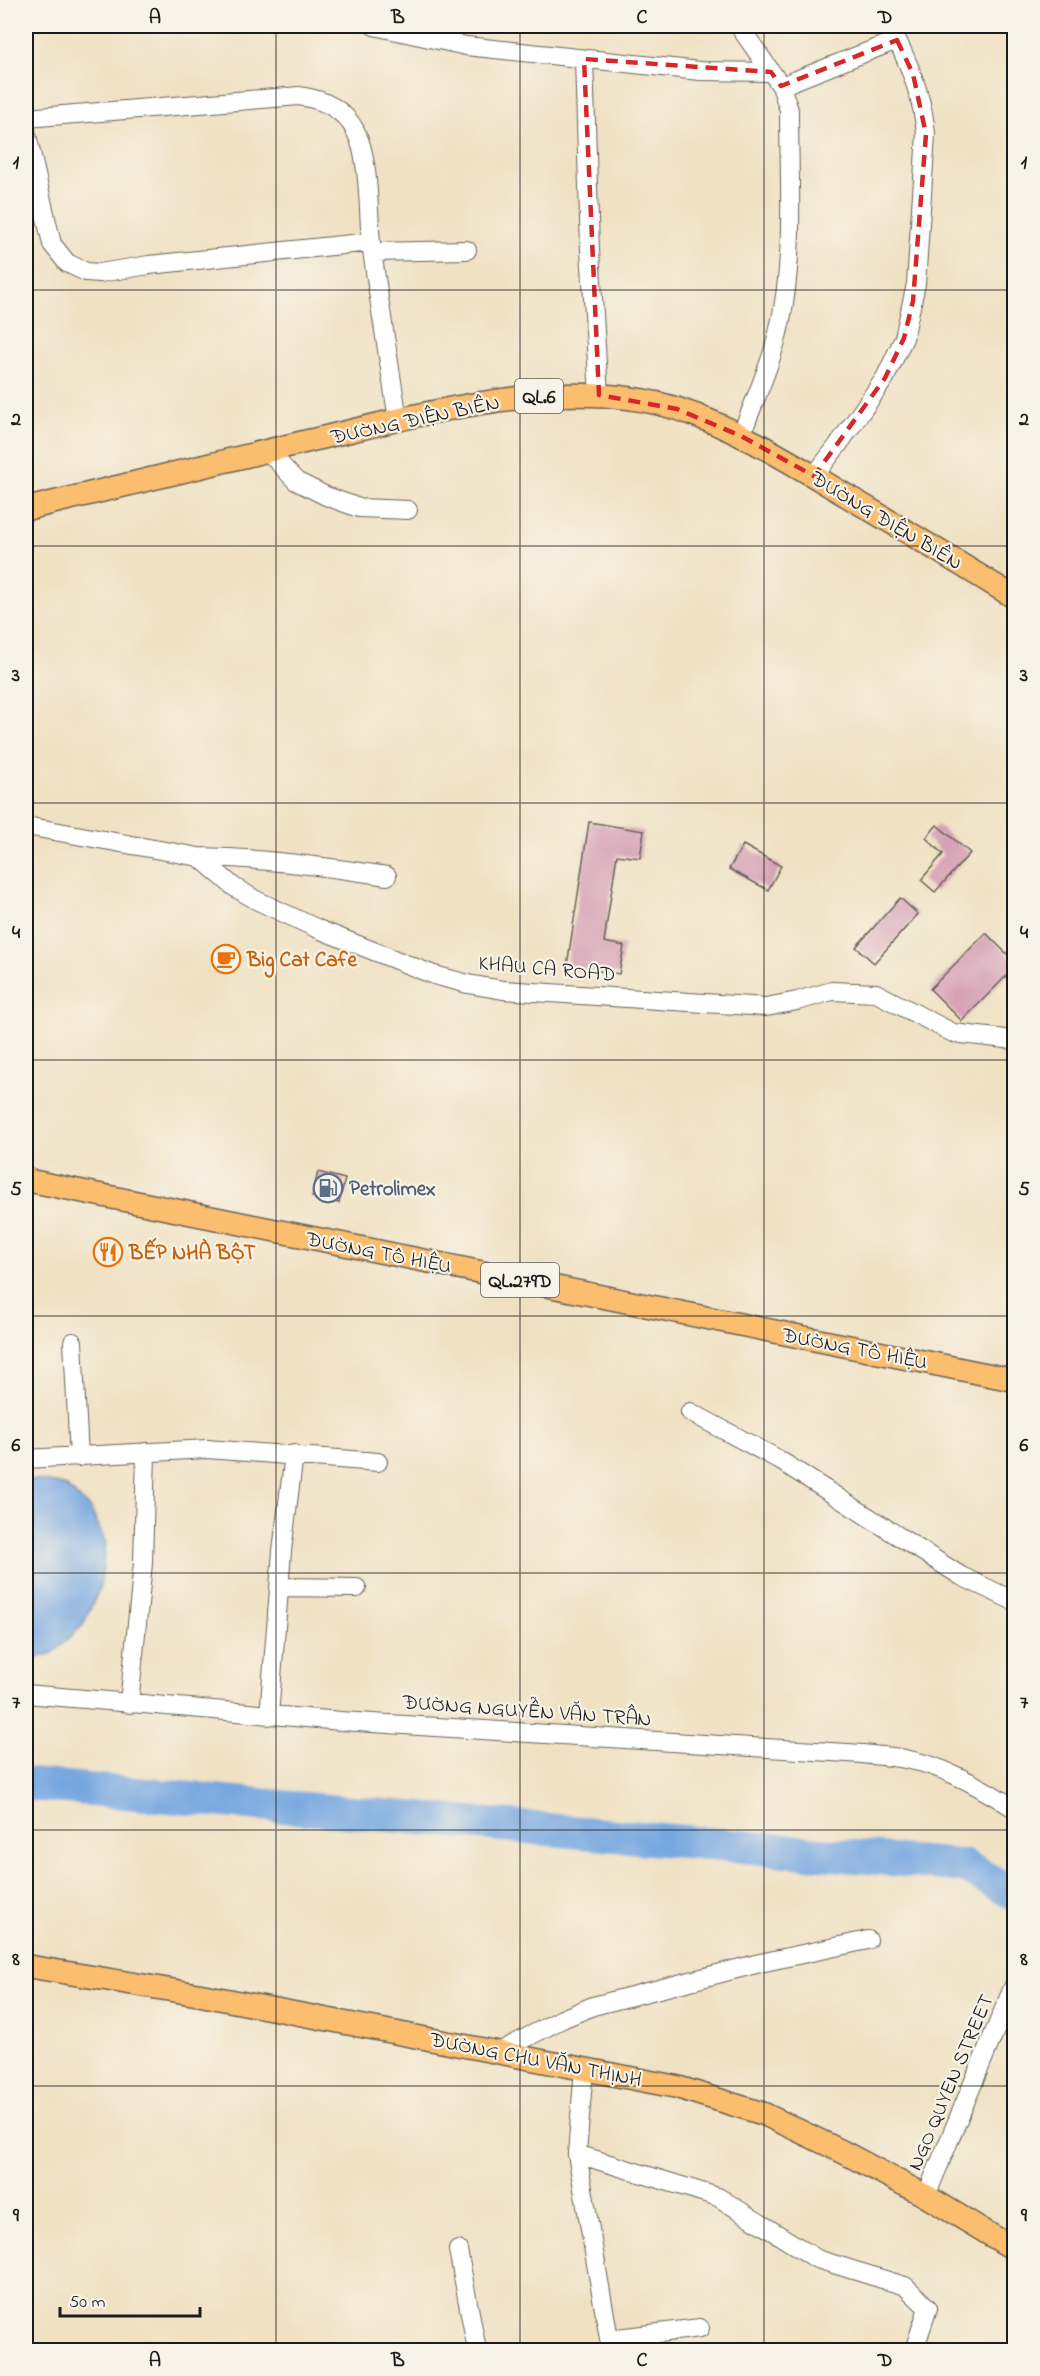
<svg xmlns="http://www.w3.org/2000/svg" width="1040" height="2376" font-family="'Indie Flower',sans-serif">
  <style>
    .water { fill: #74a6e0; stroke: #48617e; stroke-width: 1.5 }
    .lines { fill: none; stroke-linecap: round; stroke-linejoin: round }
    .river { stroke: #74a6e0; stroke-width: 33 }
    .building { fill: #d49eb3 }
    .minor-casing { stroke: #666156; stroke-width: 20 }
    .major-casing { stroke: #666156; stroke-width: 25 }
    .minor { stroke: #fff; stroke-width: 18 }
    .major { stroke: #fbbd6e; stroke-width: 22 }
    .marked { fill: none; stroke: #d62828; stroke-width: 4.5; stroke-dasharray: 12 8; stroke-linejoin: round }
    .grid { fill: none; stroke: #1c1c1c; stroke-width: 1.5; stroke-opacity: 0.55 }
    .labels { text-anchor: middle; stroke-width: 4.5; stroke-linejoin: round; paint-order: stroke }
    .shield { fill: #f7f3e8; stroke: #5e5c59; stroke-width: 1.5 }
    .shield-label { font-size: 20px; font-weight: bold; fill: #1c1c1c }
    .street-label { font-size: 21px; fill: #1c1c1c; stroke: #f7f3e8 }
    .food-label { font-size: 21px; font-weight: bold; fill: #c56008; stroke: #f7f3e8; text-anchor: start }
    .service-label { font-size: 21px; font-weight: bold; fill: #4e5e75; stroke: #f7f3e8; text-anchor: start }
    .neatline { fill: none; stroke: #1c1c1c; stroke-width: 2 }
    .grid-label { font-size: 20px; text-anchor: middle; font-weight: bold; fill: #1c1c1c }
  </style>
  <rect width="100%" height="100%" fill="#f7f3e8"/>
  <filter id="ink" filterUnits="userSpaceOnUse"><feTurbulence type="fractalNoise" baseFrequency=".0167" numOctaves="2"/><feDisplacementMap in="SourceGraphic" scale="12" xChannelSelector="R" yChannelSelector="G"/><feConvolveMatrix kernelMatrix="1 2 1 2 8 2 1 2 1" color-interpolation-filters="sRGB"/></filter>
  <filter id="wash" filterUnits="userSpaceOnUse"><feTurbulence type="fractalNoise" baseFrequency=".008" numOctaves="4" result="noise"/><feDisplacementMap in="SourceGraphic" scale="24" xChannelSelector="R" yChannelSelector="G"/><feGaussianBlur stdDeviation="1.35" result="paint"/><feColorMatrix in="noise" values="0 0 0 0 0 0 0 0 0 0 0 0 0 0 0 0 0 1.4 0 .05"/><feComposite in="paint" operator="in"/></filter>
  <g filter="url(#wash)">
    <rect width="100%" height="100%" fill="#f0e1c3"/>
    <!-- water -->
    <path class="water" d="M37,1480l27,5 26,23 16,35 -6,44 -17,38 -30,28 -27,8v-180z"/>
    <g class="lines">
      <!-- river -->
      <path class="river" d="M26,1784l938,82 50,28"/>
    </g>
    <g id="blocks">
      <!-- building -->
      <path class="building" d="M589,822l55,9 -4,27 -23,-3 -13,87 20,4 -5,28 -52,-8z
        M937,825l33,28 -35,39 -14,-12 22,-26 -17,-16z
        M743,845l38,21 -13,24 -39,-21z
        M900,898l18,16 -44,49 -18,-16z
        M986,933l28,28v7l-52,53 -32,-32z
        M318,1172l27,7 -6,24 -27,-6z"/>
    </g>
  </g>
  <g filter="url(#ink)">
    <use href="#blocks" fill-opacity="0" stroke="#666156" stroke-width="1.5"/>
    <g class="lines">
      <!-- minor casing -->
      <g class="minor-casing">
        <path id="minor" d="M374,26l92,20 234,25 71,1
          M739,26l42,60 8,24c0,75 7,154 -12,227 -8,33 -24,66 -36,99
          M584,59l6,191 9,145
          M781,86l116,-46c15,30 26,61 29,94l-10,150 -12,54 -19,40 -47,67 -24,31
          M26,118l273,-22c23,3 44,12 56,34 15,28 13,81 16,113 8,59 18,118 27,177
          M26,131l26,113 15,19 19,9 14,1 49,-8 222,-23
          M373,252l94,-2
          M268,451l28,30 30,15 33,12 49,2
          M26,826l173,31 35,30 22,13 62,29 116,46 34,9 35,6 263,17 31,-6 35,-10 44,2 77,40 61,7
          M199,857c64,1 125,9 188,19
          M73,1342l6,115
          M690,1412l86,46 185,118 53,25
          M26,1459l181,-10 171,13
          M281,1587l76,1
          M26,1694l315,27 522,33c14,2 28,2 42,5 40,7 75,28 109,49
          M129,1704l14,-141 3,-111
          M269,1716l13,-165 12,-97
          M501,2051l61,-32 31,-13 167,-43 108,-23
          M584,2068l-7,86 34,196
          M577,2154l141,43 99,62 88,27 23,22 -14,42
          M926,2196l88,-211
          M458,2250l19,100
          M609,2339l91,-11"/>
      </g>
      <!-- major casing -->
      <g class="major-casing">
        <path id="major" d="M26,509c94,-23 188,-46 282,-68 114,-26 255,-69 370,-32 58,19 112,53 164,84 58,34 115,69 172,104
          M26,1180l988,200
          M26,1966l175,29 476,92 87,27 79,38 83,44 88,53"/>
      </g>
      <!-- minor -->
      <use href="#minor" class="minor"/>
      <!-- major -->
      <use href="#major" class="major"/>
    </g>
  </g>
  <!-- marked area -->
  <path class="marked" d="M897,40l16,34 13,60 -13,167 -9,37 -19,40 -71,98 -73,-40 -64,-27 -78,-14 -15,-336 187,13 10,14z"/>
  <!-- grid -->
  <path class="grid" d="M276,26v2324M520,26v2324M764,26v2324M26,290h988M26,546h988M26,803h988M26,1060h988M26,1316h988M26,1573h988M26,1830h988M26,2086h988"/>
  <!-- icons -->
  <defs>
    <g id="cafe-ring" transform="scale(1.5)"><circle r="9.5" fill="#f7f3e8" stroke="#e8710a" stroke-width="1.5"/><path d="M-5.5-4.5H6V0H3Q3 3.5 0 3.5H-2.5Q-5.5 3.5-5.5 0ZM3-3.2v2h1.7v-2ZM-6 4.5H4V6H-6Z" fill="#e8710a"/></g>
    <g id="fuel-ring" transform="scale(1.5)"><circle r="9.5" fill="#f7f3e8" stroke="#5c6f8a" stroke-width="1.5"/><path d="M-5.5-6h7V0h2V4h1.3V-2.5L3-4.5l.8-.8L6-3V5H2.5V1h-1V6h-7ZM-4.2-4.7v3.2H.2V-4.7Z" fill="#5c6f8a"/></g>
    <g id="restaurant-ring" transform="scale(1.5)"><circle r="9.5" fill="#f7f3e8" stroke="#e8710a" stroke-width="1.5"/><path d="M-5-6h1v4h1v-4h1v4h1v-4h1v5L-1.5 .5V6h-2V.5L-5-1ZM5-6V6H3V1.5H1.5Q1.5-4 5-6Z" fill="#e8710a"/></g>
  </defs>
  <g fill-rule="evenodd">
    <use href="#cafe-ring" x="226" y="959"/>
    <use href="#fuel-ring" x="328" y="1188"/>
    <use href="#restaurant-ring" x="108" y="1252"/>
  </g>
  <g class="labels">
    <!-- shield labels -->
    <g class="shield">
      <rect x="515" y="379" width="48" height="34" rx="4.5"/>
      <rect x="481" y="1263" width="78" height="34" rx="4.5"/>
    </g>
    <g class="shield-label">
      <text x="539" y="403">QL.6</text>
      <text x="520" y="1287">QL.279D</text>
    </g>
    <!-- street labels -->
    <g class="street-label">
      <text transform="translate(415 419) rotate(-12)" y="7">ĐƯỜNG ĐIỆN BIÊN</text>
      <text transform="translate(887 520) rotate(31)" y="7">ĐƯỜNG ĐIỆN BIÊN</text>
      <text transform="translate(547 968) rotate(5)" y="7">KHAU CA ROAD</text>
      <text transform="translate(379 1252) rotate(11)" y="7">ĐƯỜNG TÔ HIỆU</text>
      <text transform="translate(855 1348) rotate(11)" y="7">ĐƯỜNG TÔ HIỆU</text>
      <text transform="translate(527 1710) rotate(4)" y="7">ĐƯỜNG NGUYỄN VĂN TRÂN</text>
      <text transform="translate(536 2059) rotate(11)" y="7">ĐƯỜNG CHU VĂN THỊNH</text>
      <text transform="translate(950 2082) rotate(-67)" y="7">NGO QUYEN STREET</text>
    </g>
    <!-- food labels -->
    <g class="food-label">
      <text x="247" y="966">Big Cat Cafe</text>
      <text x="129" y="1259">BẾP NHÀ BỘT</text>
    </g>
    <!-- service labels -->
    <g class="service-label">
      <text x="349" y="1195">Petrolimex</text>
    </g>
  </g>
  <!-- margin -->
  <rect width="1040" height="2376" fill="none" stroke="#f7f3e8" stroke-width="66"/>
  <!-- scale -->
  <path d="M60 2307v9h140v-9" fill="none" stroke="#1c1c1c" stroke-width="3"/>
  <text x="69" y="2307" font-size="18" fill="#1c1c1c" stroke="#f7f3e8" stroke-width="4.5" paint-order="stroke">50 m</text>
  <rect x="33" y="33" width="974" height="2310" class="neatline"/>
  <g class="grid-label">
    <text x="155" y="23">A</text>
    <text x="398" y="23">B</text>
    <text x="642" y="23">C</text>
    <text x="885" y="23">D</text>
    <text x="16" y="168">1</text>
    <text x="1024" y="168">1</text>
    <text x="16" y="425">2</text>
    <text x="1024" y="425">2</text>
    <text x="16" y="681">3</text>
    <text x="1024" y="681">3</text>
    <text x="16" y="938">4</text>
    <text x="1024" y="938">4</text>
    <text x="16" y="1195">5</text>
    <text x="1024" y="1195">5</text>
    <text x="16" y="1451">6</text>
    <text x="1024" y="1451">6</text>
    <text x="16" y="1708">7</text>
    <text x="1024" y="1708">7</text>
    <text x="16" y="1965">8</text>
    <text x="1024" y="1965">8</text>
    <text x="16" y="2221">9</text>
    <text x="1024" y="2221">9</text>
    <text x="155" y="2366">A</text>
    <text x="398" y="2366">B</text>
    <text x="642" y="2366">C</text>
    <text x="885" y="2366">D</text>
  </g>
</svg>
